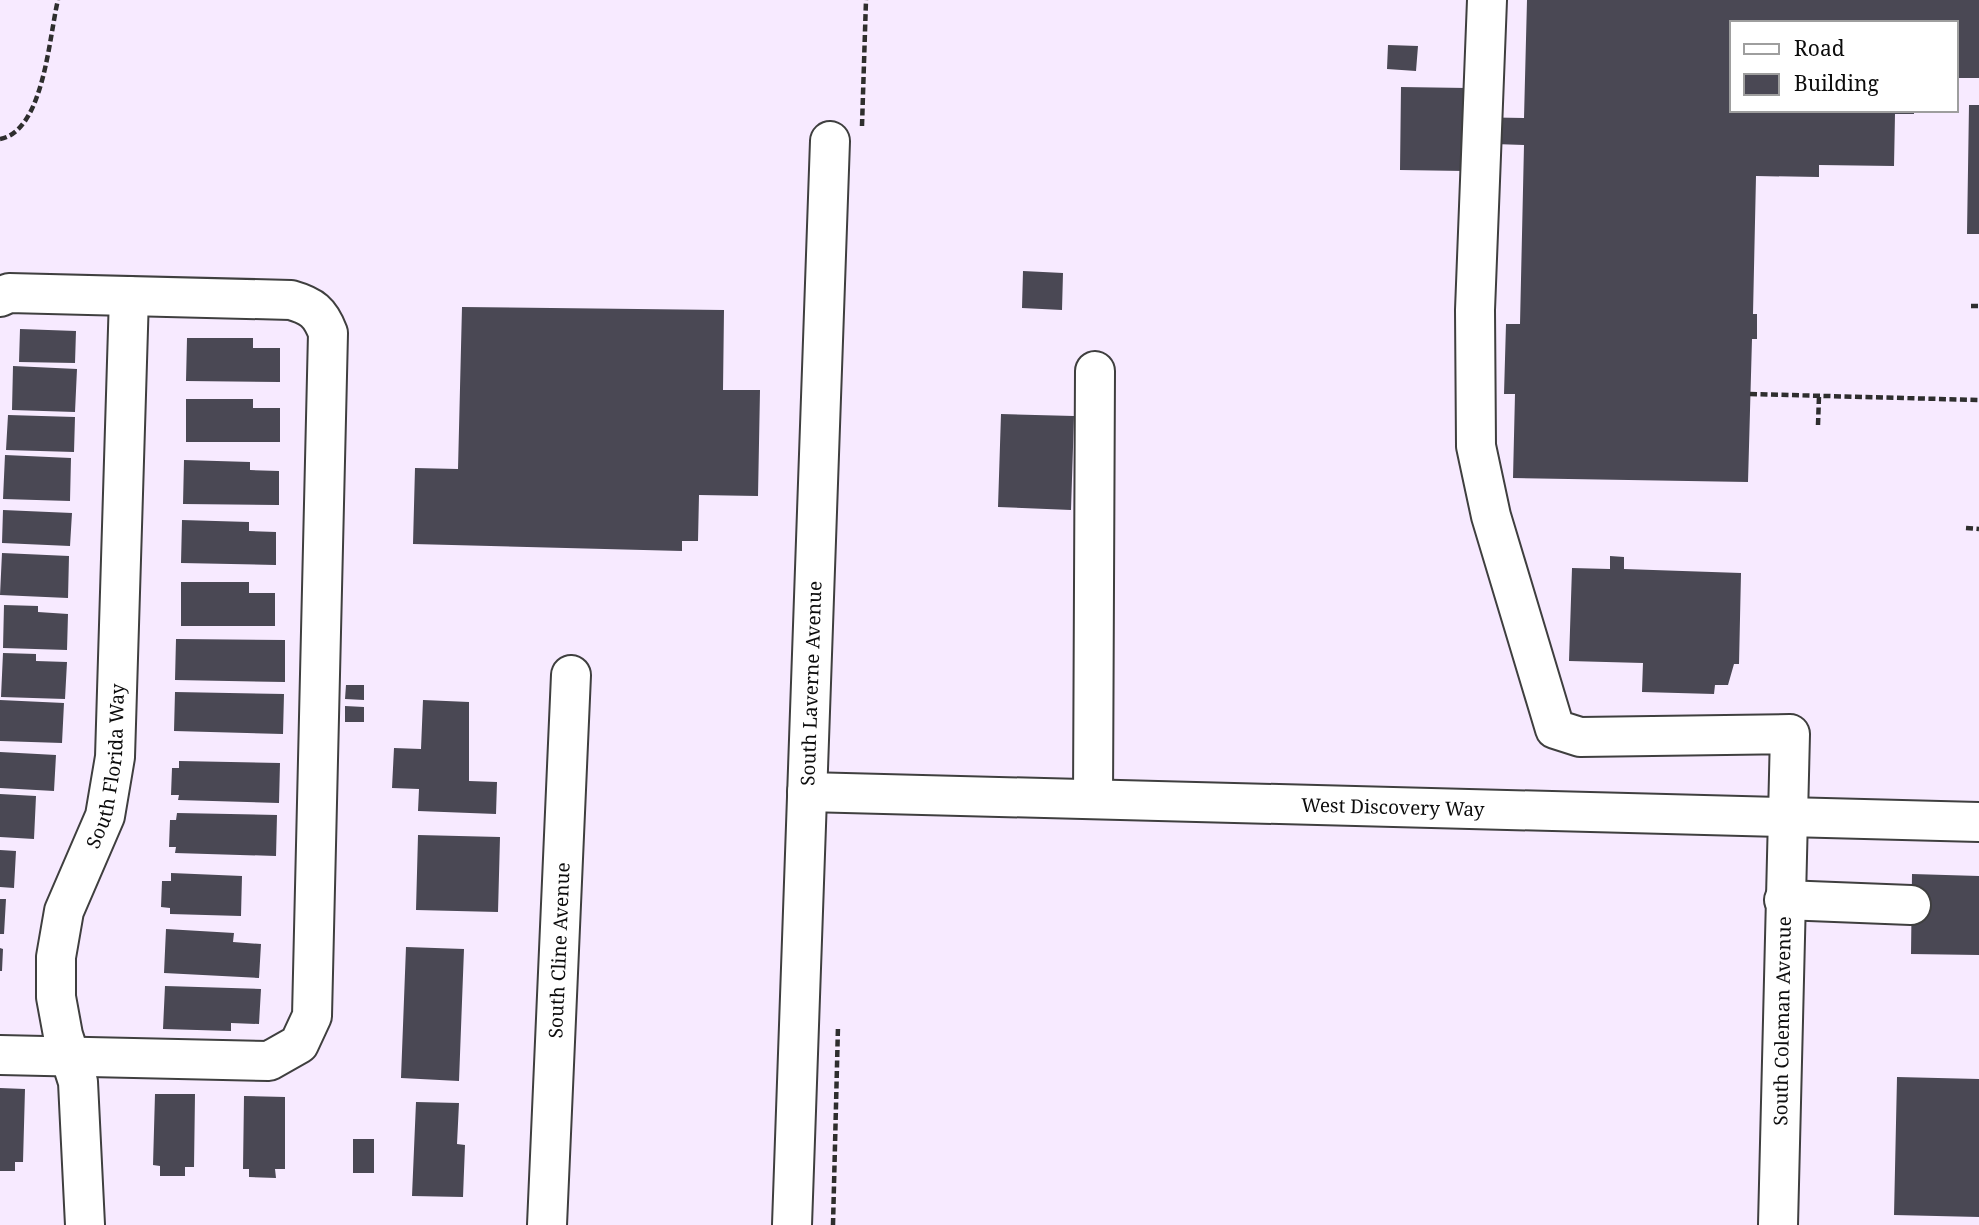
<svg xmlns="http://www.w3.org/2000/svg" width="1979" height="1225" font-family="'Noto Serif',serif">
  <style>
    .building { fill: #4a4854 }
    .lines { fill: none; stroke-linecap: round; stroke-linejoin: round }
    .minor-casing { stroke: #3f3f3f; stroke-width: 42 }
    .path { stroke: #2e2e2e; stroke-width: 4.5; stroke-dasharray: 7 3.5; stroke-linecap: butt }
    .minor { stroke: #fff; stroke-width: 38 }
    .labels { text-anchor: middle; stroke-width: 7; stroke-linejoin: round; paint-order: stroke }
    .street-label { font-size: 19px; fill: #0c0c0c; stroke: #fff }
  </style>
  <rect width="100%" height="100%" fill="#f7eaff"/>
  <!-- building -->
  <path class="building" d="M1527,0h452v78h-23v-55h-224v87h182v4h-19l-1,52 -75,-1v12l-63,-1 -3,138h4v25h-5l-4,143 -235,-4 2,-84h-11l2,-70h14l4,-179 -59,-2v28l-65,-1 1,-83 66,1 -1,29 58,1z
    M1388,45l30,1 -2,25 -29,-2z
    M1969,105h10v129h-12z
    M1023,271l40,2 -1,37 -40,-2z
    M462,307l262,3 -1,80h37l-2,106 -59,-1 -1,46h-16v10l-269,-7 2,-76 43,1z
    M20,329l56,2 -1,32 -56,-1z
    M187,338h66v10h27v34l-94,-1z
    M13,366l64,3 -2,43 -63,-2z
    M186,399h67v9h27v34h-94z
    M1001,414l73,2 -3,94 -73,-3z
    M8,415l67,2 -1,35 -68,-2z
    M5,455l66,3 -1,43 -67,-2z
    M184,460l66,2v8l29,1v34l-96,-1z
    M3,510l69,3 -2,33 -68,-3z
    M182,520l67,2v9l27,1v33l-95,-2z
    M2,553l67,3 -1,42 -68,-3z
    M1610,556l14,1v12l117,4 -2,91h-5l-6,21h-13l-1,9 -72,-2 1,-29 -74,-2 3,-93 38,1z
    M181,582h68v11h26v33h-94z
    M4,605l34,1v6l30,2 -1,36 -64,-2z
    M176,639l109,1v42l-110,-2z
    M3,653l33,1v7l31,1 -2,37 -64,-2z
    M346,685h18v15l-19,-1z
    M175,692l109,2 -1,40 -109,-3z
    M0,700l64,3 -2,40 -62,-2z
    M423,700l46,2v79l28,1 -1,32 -78,-3 1,-22 -27,-1 2,-40 27,1z
    M345,706l19,1v15h-19z
    M0,752l56,3 -2,36 -54,-3z
    M179,761l101,2 -1,40 -101,-3 1,-5h-8l1,-27h7z
    M0,794l36,2 -2,43 -34,-2z
    M177,813l100,2 -1,41 -101,-3 1,-6h-7l1,-27h6z
    M418,835l82,2 -2,75 -82,-2z
    M0,850l16,1 -2,37 -14,-1z
    M171,873l71,3 -1,40 -71,-2v-6l-9,-1 1,-26h9z
    M1912,874l67,2v79l-68,-1z
    M0,899h6l-2,35h-4z
    M166,929l68,4 -1,9 28,2 -2,34 -95,-5z
    M406,947l58,2 -5,132 -58,-3z
    M0,948l3,1 -1,22h-2z
    M165,986l96,3 -2,35 -28,-1v8l-68,-2z
    M1897,1077l82,2v138l-85,-2z
    M0,1088l25,1 -2,73h-8v9h-15z
    M155,1094h40l-1,73h-9v9h-25v-10l-7,-1z
    M244,1096l41,1v72h-10l1,9 -27,-1v-8h-6z
    M416,1102l43,1 -2,41 8,1 -2,52 -51,-1z
    M353,1139h21v34h-21z"/>
  <g class="lines">
    <!-- minor casing -->
    <g class="minor-casing">
      <g id="minor">
        <path d="M1487,0l-12,310 1,136 15,70 64,213 25,8 210,-3 -12,491"/>
        <path d="M0,297l9,-4 282,7c21,6 29,12 37,33l-16,683 -13,28 -30,17 -269,-6"/>
        <path id="s1" d="M807,792l1172,30"/>
        <path d="M1093,799l2,-428"/>
        <path d="M1784,900l127,5"/>
        <path id="s2" d="M85,1225l-7,-143 -15,-47 -7,-38v-40l8,-46 41,-95 10,-59 14,-461"/>
        <path id="s3" d="M547,1225l24,-550"/>
        <path id="s4" d="M792,1225l38,-1084"/>
      </g>
    </g>
    <!-- path -->
    <path class="path" d="M862,126l4,-126
      M0,139c44,-8 49,-103 58,-139
      M1971,306h8
      M1750,394l229,6
      M1818,425l1,-29
      M1966,528l13,1
      M833,1225l5,-199"/>
    <!-- minor -->
    <use href="#minor" class="minor"/>
  </g>
  <g class="labels">
    <!-- street labels -->
    <g class="street-label">
      <text dy="7" stroke="none"><textPath href="#s4" startOffset="542">South Laverne Avenue</textPath></text>
      <text dy="7" stroke="none"><textPath href="#s2" startOffset="471">South Florida Way</textPath></text>
      <text dy="7" stroke="none"><textPath href="#s1" startOffset="586">West Discovery Way</textPath></text>
      <text dy="7" stroke="none"><textPath href="#s3" startOffset="275">South Cline Avenue</textPath></text>
      <text transform="translate(1782 1021) rotate(-89)" y="7">South Coleman Avenue</text>
    </g>
  </g>
  <!-- legend -->
  <rect x="1730" y="21" width="228" height="91" fill="#ffffff" stroke="#9e9e9e" stroke-width="2"/>
  <rect x="1744" y="44" width="35" height="10" fill="#ffffff" stroke="#9e9e9e" stroke-width="2"/>
  <text x="1794" y="56" font-size="21" fill="#0c0c0c">Road</text>
  <rect x="1744" y="74" width="35" height="21" fill="#4a4854" stroke="#9e9e9e" stroke-width="2"/>
  <text x="1794" y="91" font-size="21" fill="#0c0c0c">Building</text>
</svg>
